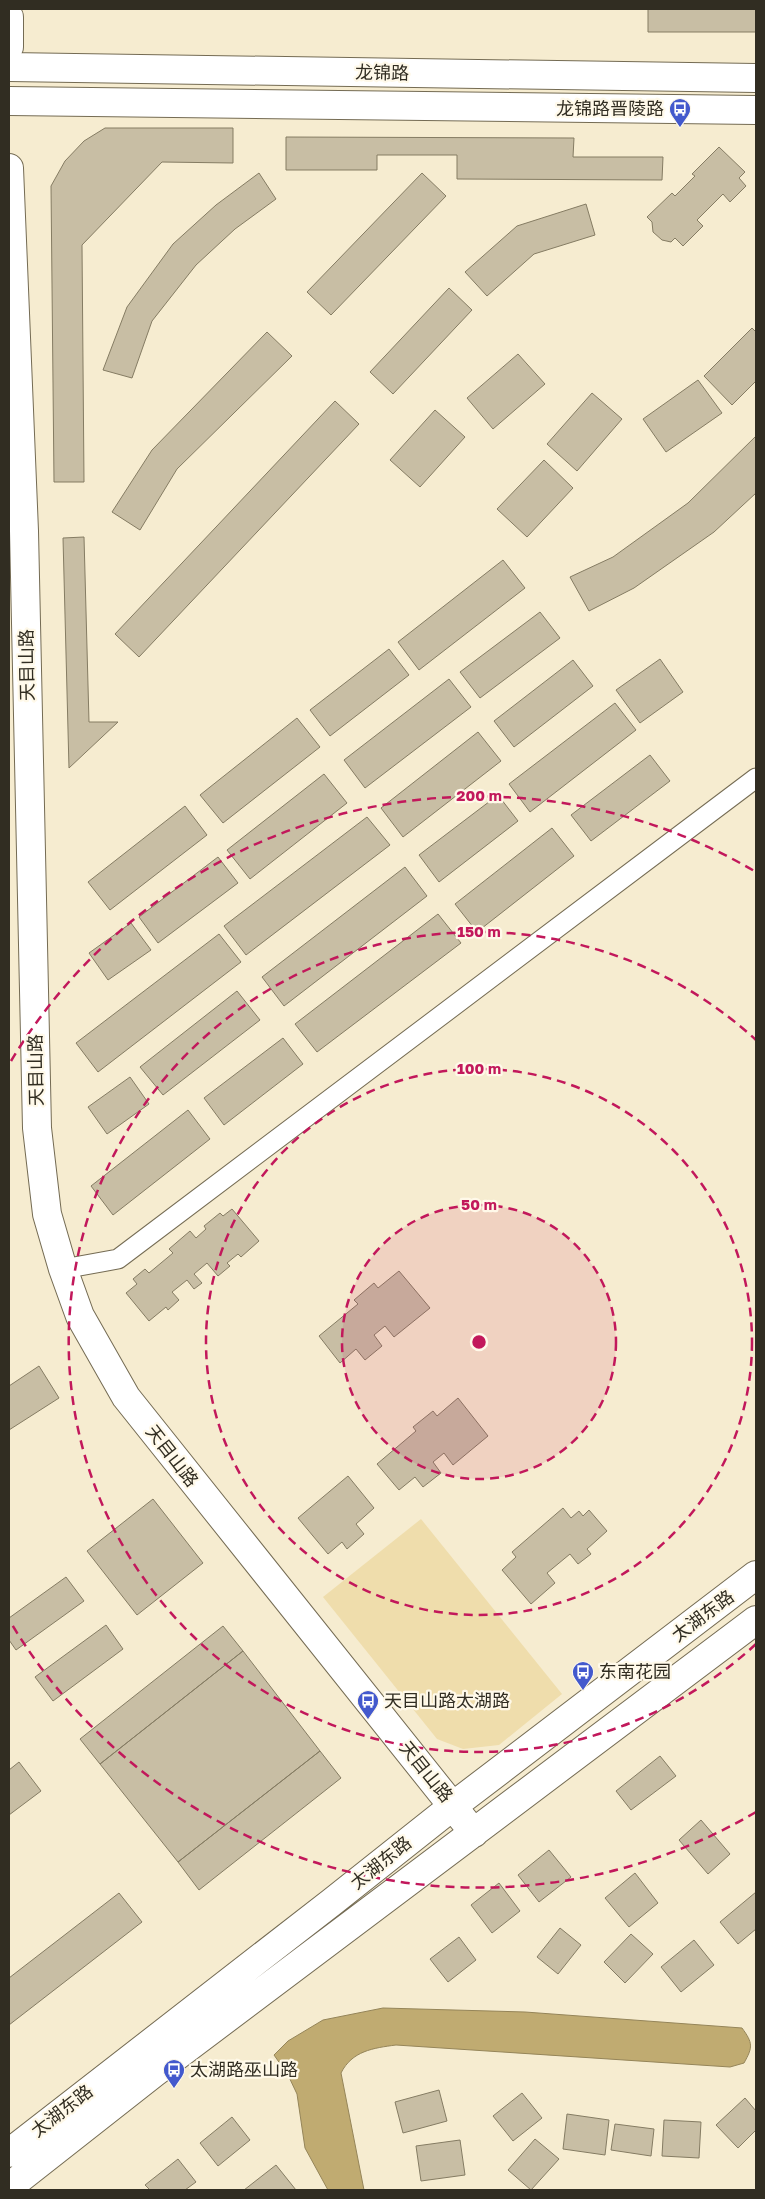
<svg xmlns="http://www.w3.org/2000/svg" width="765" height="2199" font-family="'Golos Text','Noto Sans SC',sans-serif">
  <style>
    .green { fill: #efddac }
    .water { fill: #c0ab71; stroke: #958559 }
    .building { fill: #c8bea4; stroke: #857c63 }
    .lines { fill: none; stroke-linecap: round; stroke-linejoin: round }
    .street-casing { stroke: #746b53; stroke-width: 21 }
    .secondary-casing { stroke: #746b53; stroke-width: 30 }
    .street { stroke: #fff; stroke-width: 19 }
    .secondary { stroke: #fff; stroke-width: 28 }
    .ring { fill: none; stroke: #c2185b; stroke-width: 2.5; stroke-dasharray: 9 6 }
    .labels { text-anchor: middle; stroke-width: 4.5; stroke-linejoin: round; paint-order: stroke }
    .street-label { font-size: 18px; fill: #312d22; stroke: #fff9e9 }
    .poi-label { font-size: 18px; fill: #312d22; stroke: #fff9e9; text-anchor: start }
    .centre { fill: #c2185b; stroke: #fff9e9; stroke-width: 2.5 }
    .ring-label { font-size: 15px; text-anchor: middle; font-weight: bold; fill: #c2185b; stroke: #fff9e9; stroke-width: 4.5; stroke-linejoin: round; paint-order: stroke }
  </style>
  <rect width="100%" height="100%" fill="#f6ecd0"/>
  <!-- green -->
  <path class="green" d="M421,1519l141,175 -63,51 -36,4 -26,-10 -114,-142z"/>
  <!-- water -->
  <path class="water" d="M383,2008l142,4 217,16c11,15 11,19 2,35l-14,4 -334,-22c-23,3 -44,6 -55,28l23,117h-36l-23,-42 -8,-54 -9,-19 -14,-20 14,-14 35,-21z"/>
  <!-- building -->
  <path class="building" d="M648,9h108v23h-108z
    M105,128h128v35l-71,-1 -80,83 2,237h-30l-3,-296 14,-25 19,-20z
    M286,137l288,1 -1,19h90l-1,23 -205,-1v-24h-80v15h-91z
    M719,147l26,25 -6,6 7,8 -16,16 -7,-8 -26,26 6,6 -20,20 -8,-8 -4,4 -9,-2 -9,-8 -1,-10 -5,-5 25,-24 3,3 20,-20 -3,-2z
    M259,173l17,26 -41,30 -39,36 -44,56 -20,57 -29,-8 24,-63 46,-63 43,-39z
    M422,173l24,23 -115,119 -24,-23z
    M586,204l9,31 -61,19 -47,42 -22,-24 52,-46z
    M449,288l23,22 -79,84 -23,-22z
    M752,328l4,4v49l-24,24 -28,-29z
    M267,332l25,24 -115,113 -37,61 -28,-18 40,-62z
    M518,354l27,30 -52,45 -26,-31z
    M698,380l24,33 -56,39 -23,-33z
    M592,393l30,26 -45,52 -30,-27z
    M335,401l24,23 -220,233 -24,-23z
    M435,410l30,27 -45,50 -30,-27z
    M756,436v57l-42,39 -80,56 -45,23 -19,-34 43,-20 75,-54z
    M544,460l29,28 -46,49 -30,-28z
    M84,537l5,185h29l-49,46 -6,-230z
    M503,560l22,28 -106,82 -21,-28z
    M540,612l20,26 -80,60 -20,-26z
    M389,649l20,26 -79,61 -20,-26z
    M660,659l23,33 -43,31 -24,-33z
    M573,660l20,26 -79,61 -20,-26z
    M449,679l22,28 -106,81 -21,-28z
    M615,703l21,27 -106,82 -21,-28z
    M297,718l23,29 -97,76 -23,-28z
    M478,732l23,29 -98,76 -22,-29z
    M650,755l20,26 -79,60 -20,-26z
    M324,774l23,29 -97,76 -23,-29z
    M498,795l20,26 -79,61 -20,-27z
    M185,806l22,29 -97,75 -22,-28z
    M367,817l23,28 -144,110 -22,-29z
    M552,828l22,28 -97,76 -22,-28z
    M218,857l20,26 -80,60 -19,-26z
    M405,867l22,29 -143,110 -22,-29z
    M438,914l23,29 -144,109 -22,-28z
    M131,923l20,27 -43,30 -19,-27z
    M219,934l22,28 -143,110 -22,-29z
    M237,991l23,29 -97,75 -23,-28z
    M283,1038l20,26 -79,61 -20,-27z
    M130,1077l19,27 -42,30 -19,-27z
    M188,1110l22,29 -97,76 -22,-29z
    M232,1209l27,32 -18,16 -3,-3 -11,9 3,3 -12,10 -11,-13 -13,11 8,9 -8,6 -7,-9 -15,12 7,8 -11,10 -2,-3 -17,14 -23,-28 11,-9 -4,-5 12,-10 4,4 24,-20 -4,-4 21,-18 6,7 10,-9 -2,-3 16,-13 3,3z
    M399,1271l31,37 -36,29 -9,-11 -11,9 8,11 -17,14 -9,-11 -16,14 -21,-27 39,-32 -4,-4 20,-17 4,5z
    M39,1366l20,32 -50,32v-44z
    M458,1398l30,38 -35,29 -9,-12 -11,9 8,11 -18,14 -8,-10 -16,13 -22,-26 39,-33 -3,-4 20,-16 4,5z
    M348,1476l26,32 -18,16 8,10 -17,15 -5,-7 -14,12 -30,-36z
    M153,1499l50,64 -66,52 -50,-64z
    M563,1508l8,10 8,-7 4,5 6,-6 18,21 -20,18 4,5 -13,10 -8,-10 -23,19 8,10 -24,21 -29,-34 14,-13 -4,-5z
    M66,1577l18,24 -68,49 -7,-10v-22z
    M106,1625l17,24 -70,52 -18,-24z
    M223,1626l20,25 -143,113 -20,-25z
    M243,1651l77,100 -142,111 -78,-98z
    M320,1751l21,27 -142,112 -21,-28z
    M660,1756l16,20 -45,34 -15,-19z
    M19,1762l22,29 -32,24v-45z
    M701,1820l29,34 -22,20 -29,-34z
    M549,1850l22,27 -32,25 -21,-27z
    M635,1873l23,30 -29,24 -24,-29z
    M499,1883l21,28 -28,22 -21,-28z
    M756,1892v37l-18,15 -18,-22z
    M119,1893l23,29 -133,103v-47z
    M560,1928l21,17 -23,29 -21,-17z
    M631,1934l22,20 -28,29 -21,-21z
    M459,1937l17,23 -28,22 -18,-23z
    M694,1940l20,25 -33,27 -20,-25z
    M439,2090l8,31 -44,12 -8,-31z
    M522,2093l20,25 -29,23 -20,-25z
    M745,2098l11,13v19l-18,18 -22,-23z
    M567,2114l42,6 -4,35 -42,-6z
    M232,2117l18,23 -32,26 -18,-23z
    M664,2120l37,2 -2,36 -37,-2z
    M615,2124l39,5 -3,27 -40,-6z
    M535,2139l24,20 -28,31 -23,-20z
    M460,2140l5,35 -44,6 -5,-35z
    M178,2159l18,23 -11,8h-35l-5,-5z
    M276,2165l20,25h-52z"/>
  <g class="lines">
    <!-- street casing -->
    <g class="street-casing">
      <path id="street" d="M63,1269l55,-10 638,-481"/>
    </g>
    <!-- secondary casing -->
    <g class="secondary-casing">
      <path id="secondary" d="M9,17v30
        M9,67l747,11
        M9,101l747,9
        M9,168l15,363 13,597 10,86 16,55 17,47 46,81 348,436
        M9,2153l323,-251 121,-96 303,-231
        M9,2187l145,-114 602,-453"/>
    </g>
    <!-- street -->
    <use href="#street" class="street"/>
    <!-- secondary -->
    <use href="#secondary" class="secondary"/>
  </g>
  <!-- distance rings -->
  <circle cx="479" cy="1342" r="137" fill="#c2185b" fill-opacity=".12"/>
  <g class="ring">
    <circle cx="479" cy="1342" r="137"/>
    <circle cx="479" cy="1342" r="273"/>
    <path d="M756 1644A410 410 0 1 1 756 1040"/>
    <path d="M756 1812A546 546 0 0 1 11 1623M11 1061A546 546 0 0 1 756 872"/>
  </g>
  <!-- icons -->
  <defs>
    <g id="bus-pin" transform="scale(1.125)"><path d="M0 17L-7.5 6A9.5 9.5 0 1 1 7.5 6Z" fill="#4359cd" stroke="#fff9e9"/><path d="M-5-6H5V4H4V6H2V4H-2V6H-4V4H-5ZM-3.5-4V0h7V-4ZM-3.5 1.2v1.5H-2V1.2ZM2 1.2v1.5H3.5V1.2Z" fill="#fff"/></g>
  </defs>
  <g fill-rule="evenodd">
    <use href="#bus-pin" x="680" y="109"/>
    <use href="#bus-pin" x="583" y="1672"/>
    <use href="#bus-pin" x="368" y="1701"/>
    <use href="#bus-pin" x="174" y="2070"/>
  </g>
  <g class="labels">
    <!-- street labels -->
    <g class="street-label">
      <text transform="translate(382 73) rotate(1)" y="6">龙锦路</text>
      <text transform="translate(27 665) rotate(-91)" y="6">天目山路</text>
      <text transform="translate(36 1070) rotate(-91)" y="6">天目山路</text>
      <text transform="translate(172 1456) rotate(52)" y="6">天目山路</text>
      <text transform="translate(703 1616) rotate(-37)" y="6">太湖东路</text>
      <text transform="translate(426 1772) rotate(51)" y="6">天目山路</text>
      <text transform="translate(381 1863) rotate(-39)" y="6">太湖东路</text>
      <text transform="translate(62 2111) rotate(-38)" y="6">太湖东路</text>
    </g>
    <!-- poi labels -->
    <g class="poi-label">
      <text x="664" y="115" text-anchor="end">龙锦路晋陵路</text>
      <text x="599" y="1678">东南花园</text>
      <text x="384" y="1707">天目山路太湖路</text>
      <text x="190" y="2076">太湖路巫山路</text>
    </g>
  </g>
  <circle cx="479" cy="1342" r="8" class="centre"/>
  <g class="ring-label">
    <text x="479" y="801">200 m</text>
    <text x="479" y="937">150 m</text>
    <text x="479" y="1074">100 m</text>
    <text x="479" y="1210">50 m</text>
  </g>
  <!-- border -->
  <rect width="765" height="2199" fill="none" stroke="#312d22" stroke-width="20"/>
</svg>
